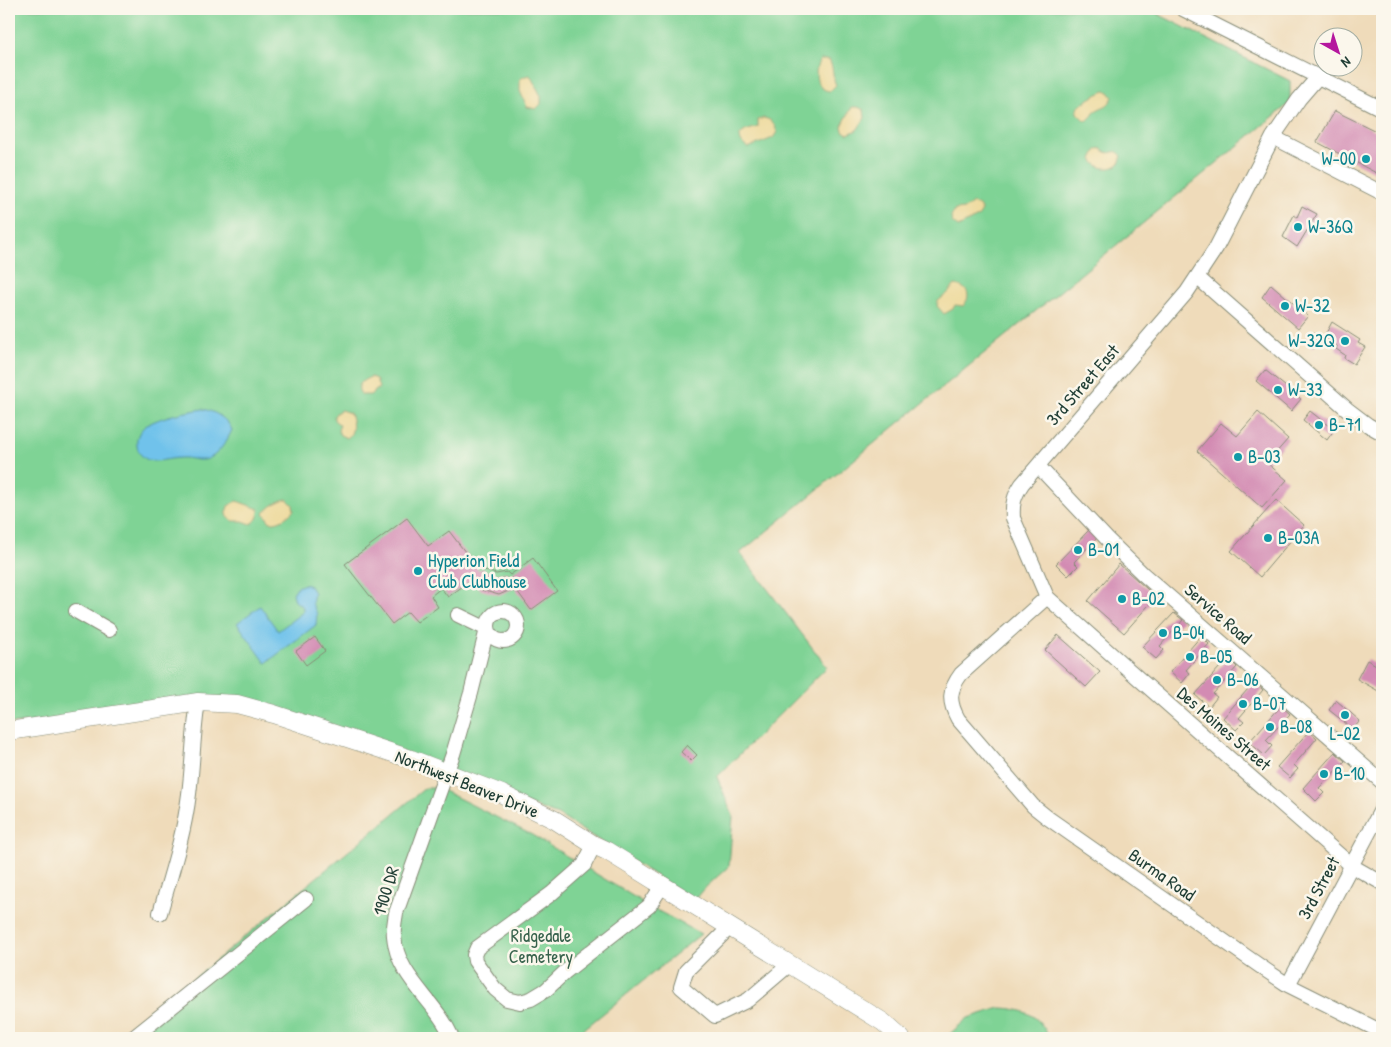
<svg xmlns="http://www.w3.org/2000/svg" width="1391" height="1047" font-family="'Patrick Hand',sans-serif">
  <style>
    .green { fill: #7fd395; stroke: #4f8864 }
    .sand { fill: #eeda9e; stroke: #868c69 }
    .water { fill: #6fc2eb; stroke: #478090 }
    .building { fill: #d38bb3 }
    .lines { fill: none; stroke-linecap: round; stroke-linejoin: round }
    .minor-casing { stroke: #878c77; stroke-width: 16 }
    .major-casing { stroke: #878c77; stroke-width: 19 }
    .minor { stroke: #fff; stroke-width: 14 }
    .major { stroke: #fff; stroke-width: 18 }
    .culture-dot { fill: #0f9aa8; stroke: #fbf7ec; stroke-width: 2 }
    .labels { text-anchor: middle; stroke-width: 5; stroke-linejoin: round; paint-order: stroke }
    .culture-label { font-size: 18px; fill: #0d838f; stroke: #fbf7ec; text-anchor: start }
    .street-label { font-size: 18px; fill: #1f3d34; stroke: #fbf7ec }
    .park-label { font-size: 18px; fill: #37624c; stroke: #fbf7ec }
  </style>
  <rect width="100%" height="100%" fill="#fbf7ec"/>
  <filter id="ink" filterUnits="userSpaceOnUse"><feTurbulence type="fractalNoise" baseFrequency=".02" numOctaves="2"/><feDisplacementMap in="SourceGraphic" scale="10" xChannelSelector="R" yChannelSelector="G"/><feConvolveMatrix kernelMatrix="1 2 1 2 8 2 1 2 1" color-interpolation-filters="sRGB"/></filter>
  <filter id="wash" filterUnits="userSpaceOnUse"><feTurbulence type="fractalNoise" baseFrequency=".0096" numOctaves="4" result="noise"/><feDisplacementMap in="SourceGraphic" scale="20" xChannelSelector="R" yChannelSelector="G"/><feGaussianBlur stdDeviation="1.12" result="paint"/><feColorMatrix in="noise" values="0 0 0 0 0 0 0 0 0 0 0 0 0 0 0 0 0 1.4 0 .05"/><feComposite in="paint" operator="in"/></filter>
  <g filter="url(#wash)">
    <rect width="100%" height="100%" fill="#efdbba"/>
    <!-- green -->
    <path class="green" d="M9,9h1139l142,72v22l-550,450 87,114 -110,110 16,39 -4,50 -23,21 -11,13 -137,-85 -304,-112 -245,21z
      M425,788h13l94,47 117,71 52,28 -128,104h-451z
      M1000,1008c24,1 39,6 49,30h-104l23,-20z"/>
    <!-- sand -->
    <path class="sand" d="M820,60h9c5,8 3,17 7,25l-6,6c-15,-1 -17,-20 -10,-31z
      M530,75l11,21v8l-5,5 -9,-2 -7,-16v-12l5,-3z
      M1105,91l4,1 4,5c-6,12 -10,8 -19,15l-1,3 -6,6 -3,-1 -7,-7v-4c8,-9 17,-13 28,-18z
      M852,107h6l6,3 1,8 -8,12 -9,4 -5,-3 -1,-5z
      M764,118c9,2 10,6 13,14l-4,6 -25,10c-6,-4 -8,-6 -8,-13l5,-4 13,-4v-7z
      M1100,148c2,1 4,3 6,4 7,3 9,-5 16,4l-3,8c-9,7 -22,5 -27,-5l4,-8z
      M973,203l6,3 3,5 -4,6 -20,10 -6,-5 -1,-5 4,-7 10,-1z
      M955,285c13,2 17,11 8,21l-8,-1 -2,4 -9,5 -7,-8 1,-5 10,-8z
      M371,377l5,2 3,9 -9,7h-8c-8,-8 0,-15 9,-18z
      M341,410l9,3c3,8 5,20 -3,25l-7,-3 -2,-5 2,-5 -6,-5v-4l3,-4z
      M287,499l6,6 1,5c-6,7 -15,13 -24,12l-6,-9c6,-6 14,-13 23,-14z
      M237,501l22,8c0,7 -2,12 -8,15l-8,-3h-9c-8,-3 -8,-8 -6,-15z"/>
    <!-- water -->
    <path class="water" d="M203,409c12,3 24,9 29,21 -5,11 -15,28 -28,30 -8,1 -16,-3 -23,-2 -9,0 -18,3 -27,3 -20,-1 -23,-27 -7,-36 15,-9 38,-13 56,-16z
      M305,584l5,2 4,7 -2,10 5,11 -1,11 -50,38 -29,-40 23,-17 18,25 25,-19v-5l-8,-6 -2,-8 4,-6z"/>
    <g id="blocks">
      <!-- building -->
      <path class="building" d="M1335,111l47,23v42l-65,-34z
        M1302,206l15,8 -20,33 -14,-10 11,-22 3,2z
        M1271,284l37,32 -10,12 -36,-31z
        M1332,322l28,18 -2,3 7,4 -11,17 -10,-6 1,-3 -9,-6 1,-3 -13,-9z
        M1313,332l7,5 -6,10 -8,-6z
        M1265,370l36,29 -10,12 -35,-30z
        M1310,411l24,19 -7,10 -24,-20z
        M1258,412l30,27 -21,24 20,17 -25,28 -65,-57 24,-28 16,13z
        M1276,500l28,25 -44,52 -29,-26z
        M407,518l21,28 21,-15 30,39 4,-2 3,3 10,3 11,-2 3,3 23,-17 24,33 -26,19 -16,-22 -16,7 -18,-5 -11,-9 -22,16 -7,-9 -10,8 7,11 -21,15 -9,-10 -16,12 -47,-60z
        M1090,529l8,8 -24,25 4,4 -10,10 -12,-12z
        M1119,564l37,33 -32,36 -36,-32z
        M1174,613l9,7 -23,26 4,4 -8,9 -14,-12z
        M1058,635l42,37 -14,15 -41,-37z
        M1201,636l8,8 -23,26 4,3 -8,10 -12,-11z
        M315,637l10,14 -19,14 -10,-14z
        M1228,658l9,9 -24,27 4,3 -8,10 -14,-12z
        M1367,660l15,8v25l-25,-14z
        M1254,682l9,8 -24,28 5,4 -8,8 -13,-12z
        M1336,700l24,21 -7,8 -24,-19z
        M1281,706l9,8 -24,26 6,6 -8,9 -15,-13z
        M1309,731l8,7 -23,27 4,4 -8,9 -13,-11z
        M687,745l10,10 -6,6 -10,-9z
        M1335,752l10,9 -26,27 5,5 -8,8 -13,-13z"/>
    </g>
  </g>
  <g filter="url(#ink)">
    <use href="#blocks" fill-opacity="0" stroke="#878c77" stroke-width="1"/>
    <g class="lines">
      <!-- minor casing -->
      <g class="minor-casing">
        <path id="minor" d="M1183,9l199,100
          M1318,77l-19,22 -26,38 -57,111 -29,44 -165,192c-8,12 -10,20 -9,34l34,79 -86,77c-12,16 -13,27 -3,45l75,87 15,12 219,153 21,14 94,47
          M1273,137l109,56
          M1197,277l150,132 21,16 14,8
          M1038,466l70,74 35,34 239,208
          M1047,597l91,81 214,188 30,17
          M488 626a15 15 0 1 1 30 0a15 15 0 1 1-30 0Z
          M76,611l33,19
          M594,845l-10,20 -33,29 -74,54 -3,7 1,6 20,28 12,10 13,3 11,-3 15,-9 19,-18 84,-66 13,-20
          M160,913c11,-39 24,-78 29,-119 4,-31 4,-61 9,-92
          M729,928l-43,43 -5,16 34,29 33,-16 41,-35
          M1288,985l94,-177
          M133,1038l173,-139
          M452,1038c-15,-37 -55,-60 -58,-102 -1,-8 1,-16 2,-23l57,-159 18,-61 16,-64 -29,-14"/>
      </g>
      <!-- major casing -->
      <g class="major-casing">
        <path id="major" d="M9,731l164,-25 25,-4 39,2 37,10 137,45 91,35 53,26 39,25 13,6 276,171 18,16"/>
      </g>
      <!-- minor -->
      <use href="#minor" class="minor"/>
      <!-- major -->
      <use href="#major" class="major"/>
    </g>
  </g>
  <!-- markers -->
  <g class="culture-dot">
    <circle cx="1366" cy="159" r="5"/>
    <circle cx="1298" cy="227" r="5"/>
    <circle cx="1285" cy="306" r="5"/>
    <circle cx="1345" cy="341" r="5"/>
    <circle cx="1278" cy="390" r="5"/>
    <circle cx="1319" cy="425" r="5"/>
    <circle cx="1238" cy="457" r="5"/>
    <circle cx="1268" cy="538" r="5"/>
    <circle cx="1078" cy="550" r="5"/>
    <circle cx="418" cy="571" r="5"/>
    <circle cx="1122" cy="599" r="5"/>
    <circle cx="1163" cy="633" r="5"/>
    <circle cx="1190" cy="657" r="5"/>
    <circle cx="1217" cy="680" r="5"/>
    <circle cx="1243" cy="704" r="5"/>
    <circle cx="1345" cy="715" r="5"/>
    <circle cx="1270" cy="727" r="5"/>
    <circle cx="1324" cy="774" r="5"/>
  </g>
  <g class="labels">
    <!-- culture labels -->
    <g class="culture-label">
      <text x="1356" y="165" text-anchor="end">W-00</text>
      <text x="1308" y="233">W-36Q</text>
      <text x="1295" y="312">W-32</text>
      <text x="1335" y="347" text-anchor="end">W-32Q</text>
      <text x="1288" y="396">W-33</text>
      <text x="1329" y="431">B-71</text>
      <text x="1248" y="463">B-03</text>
      <text x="1278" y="544">B-03A</text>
      <text x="1088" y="556">B-01</text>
      <text x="428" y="567">Hyperion Field<tspan x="428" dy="21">Club Clubhouse</tspan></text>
      <text x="1132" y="605">B-02</text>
      <text x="1173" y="639">B-04</text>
      <text x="1200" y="663">B-05</text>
      <text x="1227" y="686">B-06</text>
      <text x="1253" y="710">B-07</text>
      <text x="1280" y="733">B-08</text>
      <text x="1345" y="740" text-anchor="middle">L-02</text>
      <text x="1334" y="780">B-10</text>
    </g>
    <!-- street labels -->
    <g class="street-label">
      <text transform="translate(1083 385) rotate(-49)" y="6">3rd Street East</text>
      <text transform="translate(1218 614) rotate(41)" y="6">Service Road</text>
      <text transform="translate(1224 729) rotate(41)" y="6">Des Moines Street</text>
      <text transform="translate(467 784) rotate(22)" y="6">Northwest Beaver Drive</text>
      <text transform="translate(1162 875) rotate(35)" y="6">Burma Road</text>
      <text transform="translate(1319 888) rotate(-62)" y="6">3rd Street</text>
      <text transform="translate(386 891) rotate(-73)" y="6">1900 DR</text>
    </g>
    <!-- park labels -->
    <g class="park-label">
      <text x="541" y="942">Ridgedale<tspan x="541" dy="21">Cemetery</tspan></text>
    </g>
  </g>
  <!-- margin -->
  <rect width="1391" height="1047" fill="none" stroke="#fbf7ec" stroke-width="30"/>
  <!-- north arrow -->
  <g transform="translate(1338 52) rotate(141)"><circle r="24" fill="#fbf7ec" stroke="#a3ada2"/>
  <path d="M0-4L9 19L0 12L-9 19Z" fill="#b5179e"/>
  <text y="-8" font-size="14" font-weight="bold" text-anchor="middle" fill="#1f3d34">N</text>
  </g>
</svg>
